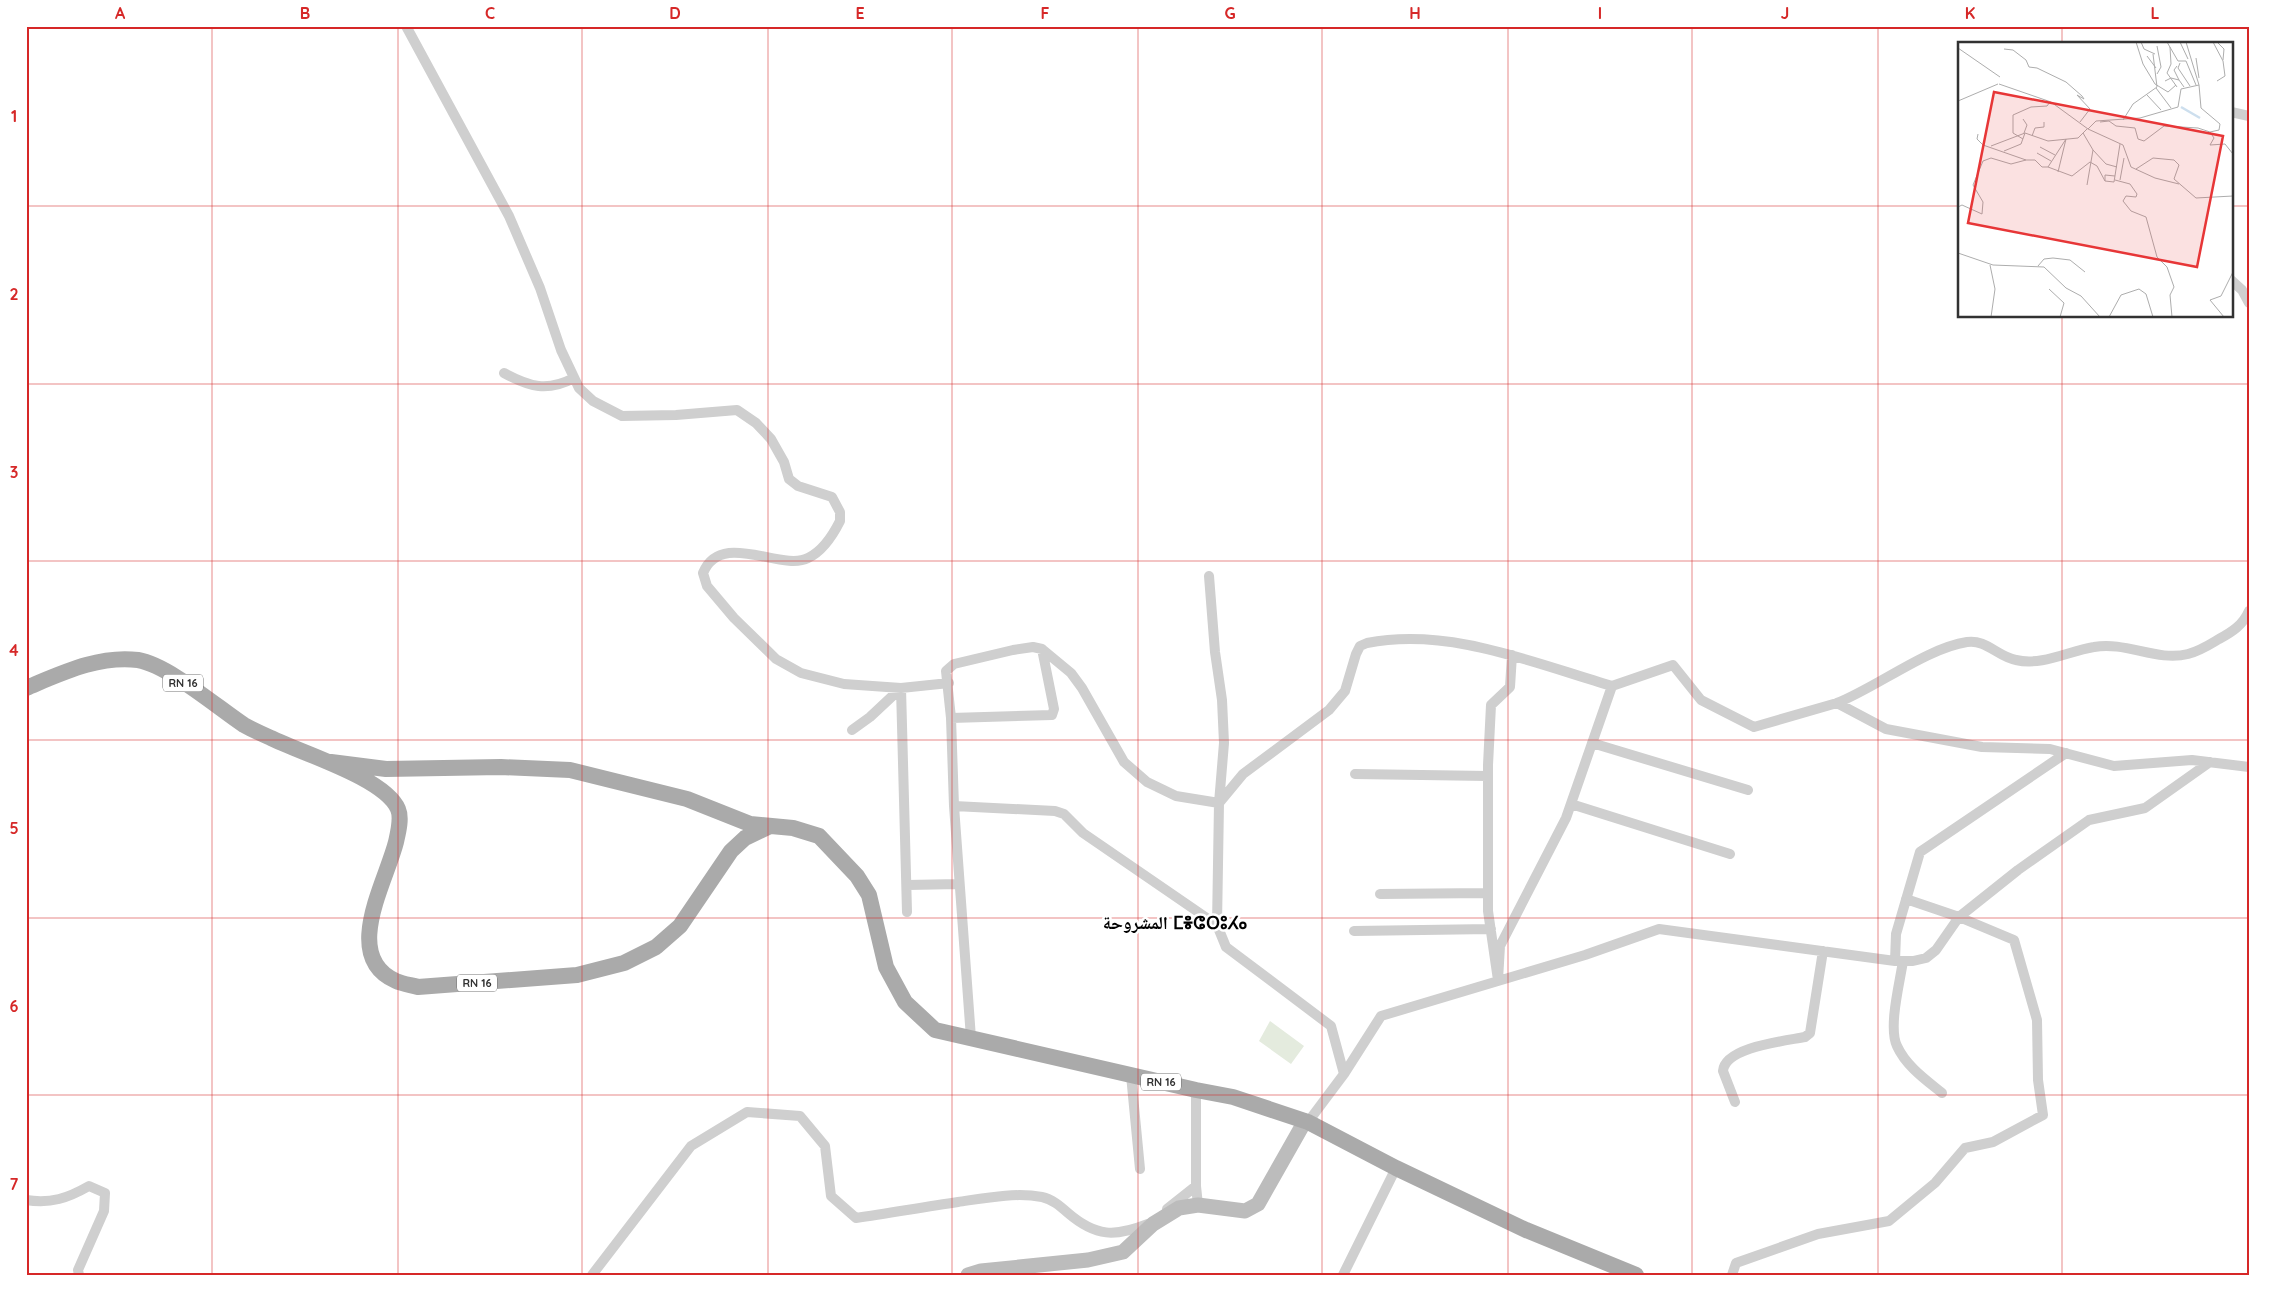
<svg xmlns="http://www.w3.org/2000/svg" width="2275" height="1301" font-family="Quicksand,'Noto Naskh Arabic','Noto Sans Tifinagh',sans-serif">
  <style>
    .pitch { fill: #e4ebde }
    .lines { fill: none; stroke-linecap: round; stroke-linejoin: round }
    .street { stroke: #cfcfcf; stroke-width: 10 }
    .secondary { stroke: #bcbcbc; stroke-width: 15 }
    .primary { stroke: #aaa; stroke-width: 16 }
    .grid { fill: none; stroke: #d62828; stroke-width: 1; stroke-opacity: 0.55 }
    .labels { text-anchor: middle; stroke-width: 5; stroke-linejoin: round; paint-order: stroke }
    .shield { fill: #fff; stroke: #707070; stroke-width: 1 }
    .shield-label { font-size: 11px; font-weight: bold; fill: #323232 }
    .district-label { font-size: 18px; font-weight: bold; fill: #000; stroke: #fff }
    .inset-river { fill: none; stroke: #cddfee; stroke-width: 2.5 }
    .inset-road { fill: none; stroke: #adadad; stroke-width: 1 }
    .view { fill: #e73637; fill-opacity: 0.15; stroke: #e73637; stroke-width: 2.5 }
    .inset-edge { fill: none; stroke: #323232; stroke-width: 2.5 }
    .neatline { fill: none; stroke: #d62828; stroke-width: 2 }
    .grid-label { font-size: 16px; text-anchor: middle; font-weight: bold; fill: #d62828 }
  </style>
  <rect width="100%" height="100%" fill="#fff"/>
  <!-- pitch -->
  <path class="pitch" d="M1270,1021l34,25 -13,18 -32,-23z"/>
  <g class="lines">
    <!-- street -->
    <path class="street" d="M406,26l103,190 31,72 21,62 18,38 14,13 29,15 54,-1 61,-5 19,13 15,16 13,23 5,17 9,7 34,11 8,15v9c-7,14 -17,30 -32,37 -27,14 -87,-29 -105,15l4,13 27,32 42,41 25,14 43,11 57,4 48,-5
      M2231,112l18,4
      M2231,280l11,10 7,13
      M504,373c26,14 43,19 70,5
      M1209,576l6,76 7,48 2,43 -5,60 -2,122 9,22 105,79 13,48
      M1512,655l-2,32 -19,18 -3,60v146l10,69 2,-34 66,-128 46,-132 61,-21 28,35 53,27 83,-24 49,26 96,18 68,2 64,17 78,-6 57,7
      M901,688l6,224
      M1837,703c40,-16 90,-55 130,-61 19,-3 31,15 49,18 27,6 52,-9 78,-13 32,-6 63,15 94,7 12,-3 21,-9 31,-15 13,-7 24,-14 30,-28
      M951,718l101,-3 2,-6 -12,-60
      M852,730l18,-13 31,-29
      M1592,743l156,47
      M1355,774l133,2
      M1571,804l159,50
      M954,806l101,5 9,3 19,19 134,92
      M907,885l52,-1
      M1380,894l108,-1
      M1354,931l137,-2
      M1895,961h18l13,-3 10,-8 23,-33 59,-47 71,-50 56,-12 65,-46
      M1903,961c-3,21 -15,66 -6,85 9,20 29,34 45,47
      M971,1038l-17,-232 -3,-88 -5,-47 8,-7 59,-14 20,-3 9,2 29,24 11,15 42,74 23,20 29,14 43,7 24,-29 86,-64 16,-19 11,-37 4,-8 7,-3c83,-16 166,20 245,43
      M1131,1075l9,94
      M1735,1102l-12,-31c2,-24 62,-30 82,-34l5,-4 13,-82
      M1308,1122l36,-48 37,-58 204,-61 74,-26 236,32 1,-27 24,-82 146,-99
      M1196,1186v-96
      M26,1200c25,4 42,-2 63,-14l16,7 -1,18 -26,59 1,5
      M1167,1209l29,-23 2,19
      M592,1275l99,-129 56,-34 53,4 25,30 6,50 25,22c34,-5 68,-11 102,-16 27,-4 57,-10 84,-5 10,2 18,9 26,16 28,24 47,24 80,11
      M1343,1275l53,-107
      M1732,1275l4,-12 82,-29 71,-13 46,-38 30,-35 28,-6 50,-27 -5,-35 -1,-60 -23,-80 -55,-23 -53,-18"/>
    <!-- secondary -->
    <path class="secondary" d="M968,1275l13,-4 107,-11 35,-8 30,-28 26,-16 19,-3 47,6 13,-7 47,-83"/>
    <!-- primary -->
    <path class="primary" d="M26,688c36,-15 73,-33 112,-28 30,5 79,47 106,65 9,5 18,9 27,13 30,15 114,40 127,71 4,9 0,24 -2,33 -10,40 -55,115 0,139 7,3 15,4 22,6l159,-12 47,-12 32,-16 24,-21 51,-75 14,-13 23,-11
      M331,762l55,7 115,-2 69,3 117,29 63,25 43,4 26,8 38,40 12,19 17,72 19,35 30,28 261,60 37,7 75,25 88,46 130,62 110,45"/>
  </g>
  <!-- grid -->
  <path class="grid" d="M212,26v1249M398,26v1249M582,26v1249M768,26v1249M952,26v1249M1138,26v1249M1322,26v1249M1508,26v1249M1692,26v1249M1878,26v1249M2062,26v18M26,206h1933M2231,206h18M2062,316v959M26,384h2223M26,561h2223M26,740h2223M26,918h2223M26,1095h2223"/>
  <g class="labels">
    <!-- shield labels -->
    <g class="shield">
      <rect x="163" y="674.5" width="40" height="17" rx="4"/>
      <rect x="457" y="974.5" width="40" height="17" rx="4"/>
      <rect x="1141" y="1073.5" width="40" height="17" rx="4"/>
    </g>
    <g class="shield-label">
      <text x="183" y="687">RN 16</text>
      <text x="477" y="987">RN 16</text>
      <text x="1161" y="1086">RN 16</text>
    </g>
    <!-- district labels -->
    <g class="district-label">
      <text x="1175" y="929">المشروحة ⵎⴻⵛⵔⵓⵃⴰ</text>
    </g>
  </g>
  <!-- overview -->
  <g transform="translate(1958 42)">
    <rect width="275" height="275" fill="#fff"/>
    <path class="inset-river" d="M223,65l19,11"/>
    <path class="inset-road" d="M178,0l7,22 12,20 13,8 8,-7M183,0l3,7 11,5M209,0l11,19h8l10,24M222,0l8,17M255,0l10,19 2,15 -8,5M259,0l7,7 -1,11M199,4l4,21 -4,7M212,5l1,17 -4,9 10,14M0,6l42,29M46,7l9,1 13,10 3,7 8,1 29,14 16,14 2,3 -7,-4 13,14 -10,13M189,14l9,12M238,16l3,20M222,21l-2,5 12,18M219,24l-3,4 5,10M207,39l6,-3 8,2 5,7M41,42l52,18 37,27 35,16 8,22 24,11 24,6M198,46l15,20M189,53l14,15M0,59l40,-17M65,77l4,6 -3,8M165,78l10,-16 24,-17 -4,-33M142,80l9,-1 7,5 19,2 3,11 6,2 20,-15 34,2 12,4 9,-2 1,-6 -19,-16 -2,-23M130,87l8,-8 44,-3 38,-11 3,-18 18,-4 -13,-43M252,90l4,6 -4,7 15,-1 8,10M125,91l10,17 -6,35M20,92l-1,5 6,6 43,15h9l7,7h6l18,-28 -8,33M74,94l3,-8 9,-1v-5M65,97l-10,-6v-18l18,-8 16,-1 3,-4M33,104l34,-13M82,105l15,8M135,108l13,14 11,3M46,109l17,-7 4,-11 23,8 30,-3 9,-9M79,111l14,8M90,125l24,9 18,-14 7,4 8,15 9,1 6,-38M178,127l17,-11 21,2 5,5 -5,14 22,19 37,-2M157,138l15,4 7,10 -1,3 -10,-1 -3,5 8,10 15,6 11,40 10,10 7,20 -4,8 2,22M162,138l4,-22M147,139v-6l10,1M0,165l4,-2 20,9 1,-12 -10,-17 10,-24 8,-3 20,6 15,-4M0,211l35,12 51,2 22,21 15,8 19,21M32,223l5,24 -4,28M80,224l6,-7 9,-1 17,2 15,12M91,247l15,14 -4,14M151,275l12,-22 18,-6 7,5 7,23M240,275h19M266,275l-14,-17 11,-4 12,-24"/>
    <path class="view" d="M36,50l229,44 -26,131 -229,-44z"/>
    <rect width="275" height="275" class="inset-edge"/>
  </g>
  <!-- border -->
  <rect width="2275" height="1301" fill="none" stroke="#ffffff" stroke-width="55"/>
  <rect x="28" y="28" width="2220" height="1246" class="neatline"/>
  <g class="grid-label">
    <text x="120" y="19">A</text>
    <text x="305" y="19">B</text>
    <text x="490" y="19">C</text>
    <text x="675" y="19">D</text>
    <text x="860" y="19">E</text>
    <text x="1045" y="19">F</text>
    <text x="1230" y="19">G</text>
    <text x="1415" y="19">H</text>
    <text x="1600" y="19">I</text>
    <text x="1785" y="19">J</text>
    <text x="1970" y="19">K</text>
    <text x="2155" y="19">L</text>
    <text x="14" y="122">1</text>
    <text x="14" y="300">2</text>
    <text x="14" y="478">3</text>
    <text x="14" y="656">4</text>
    <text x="14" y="834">5</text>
    <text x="14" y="1012">6</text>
    <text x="14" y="1190">7</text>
  </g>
</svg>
